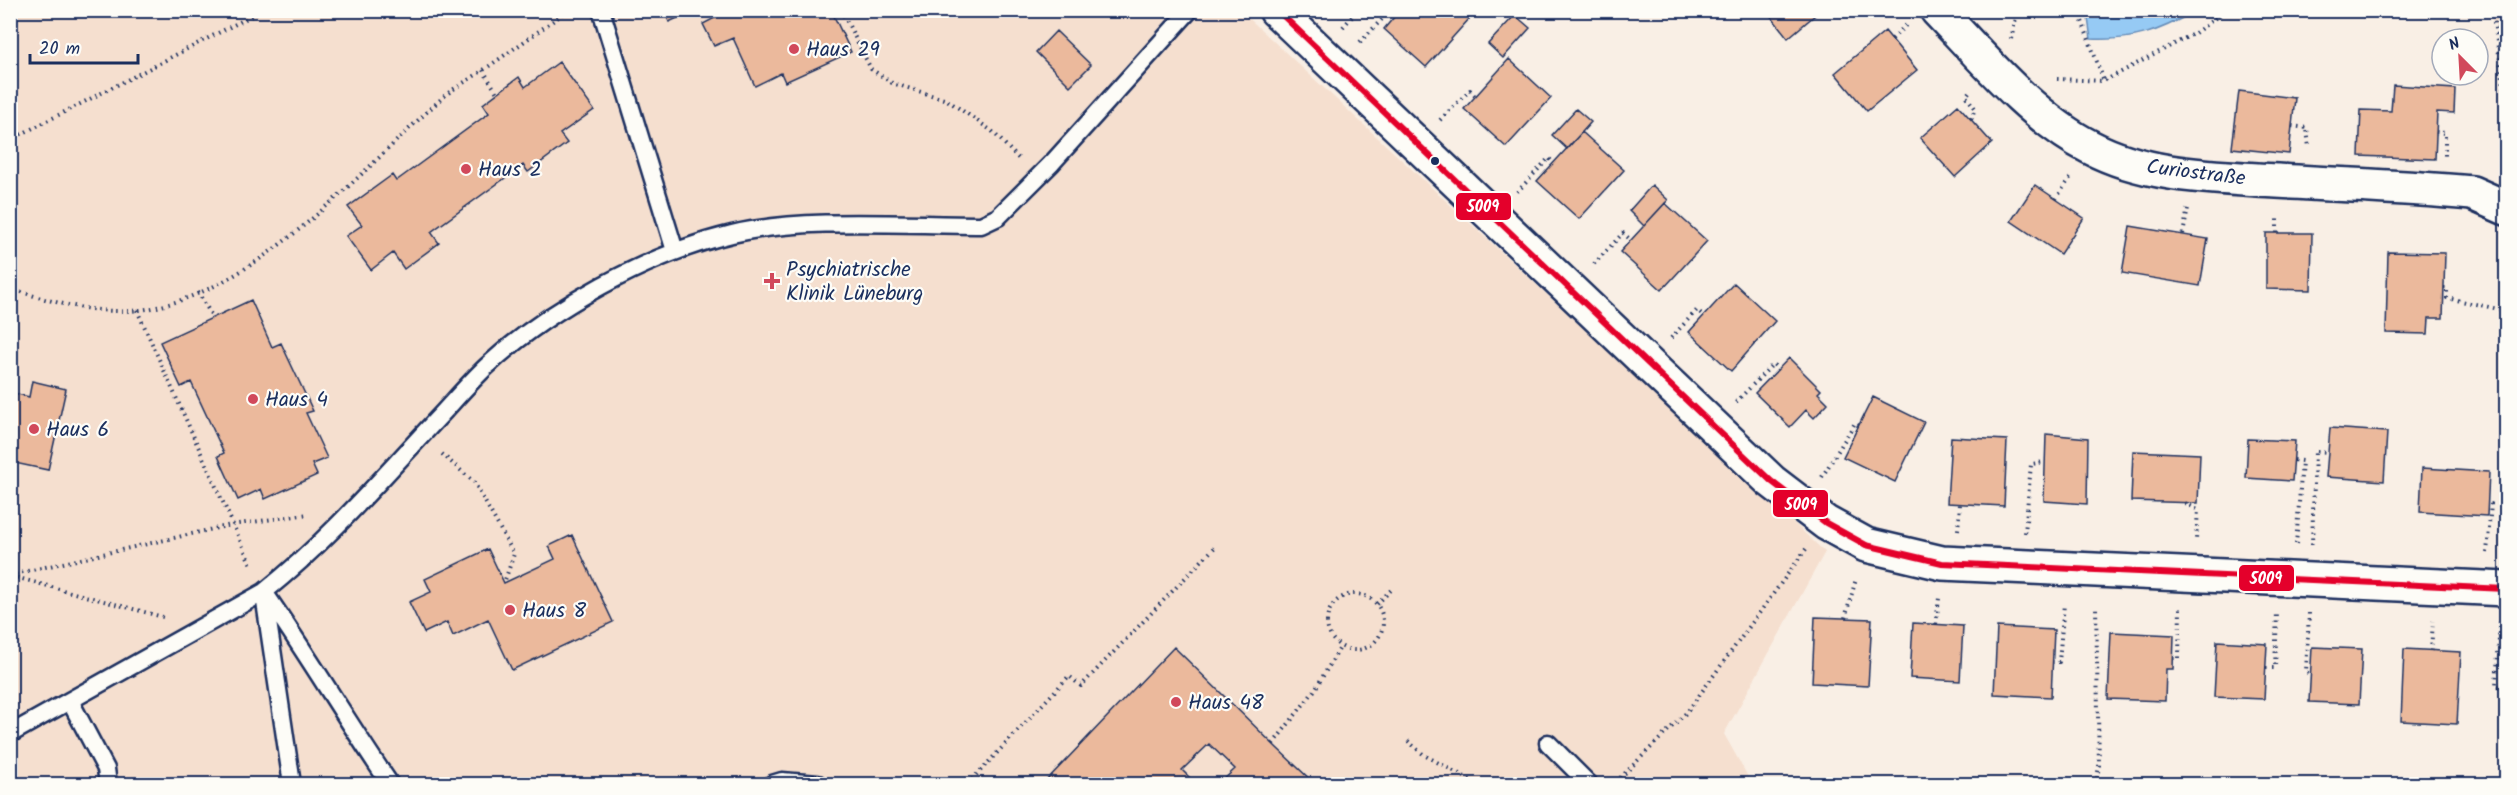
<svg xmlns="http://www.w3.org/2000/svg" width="2517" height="795" font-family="Kalam,sans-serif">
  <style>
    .built { fill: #f5dfcf }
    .water { fill: #96caf4; stroke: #658cb8; stroke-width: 1.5 }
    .building { fill: #ebb99c; stroke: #1b2f5e; stroke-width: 1.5 }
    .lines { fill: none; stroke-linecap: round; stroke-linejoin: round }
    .lane-casing { stroke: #1b2f5e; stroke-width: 21 }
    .street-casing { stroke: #1b2f5e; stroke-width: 38 }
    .secondary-casing { stroke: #1b2f5e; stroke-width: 38 }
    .path { stroke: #1b2f5e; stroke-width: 4; stroke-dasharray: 1.5 4.5; stroke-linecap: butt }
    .lane { stroke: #fdfcf7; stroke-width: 16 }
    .street { stroke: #fdfcf7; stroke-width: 33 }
    .secondary { stroke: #fdfcf7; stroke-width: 33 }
    .bus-1-casing { stroke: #fdfcf7; stroke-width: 10 }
    .bus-1 { stroke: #e4002b; stroke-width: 6 }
    .poi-dot { fill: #d1495b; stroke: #fdfcf7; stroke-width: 2 }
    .bus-dot { fill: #1b2f5e; stroke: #fdfcf7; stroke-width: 2 }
    .labels { text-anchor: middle; stroke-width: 4.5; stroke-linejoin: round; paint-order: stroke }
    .poi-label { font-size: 21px; fill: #1b2f5e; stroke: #fdfcf7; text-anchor: start }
    .street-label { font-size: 21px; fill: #1b2f5e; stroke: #fdfcf7 }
    .line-badge { stroke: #fdfcf7; stroke-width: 2 }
    .badge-label { font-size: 16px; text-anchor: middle; font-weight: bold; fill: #fff }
  </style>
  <rect width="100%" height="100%" fill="#f9efe5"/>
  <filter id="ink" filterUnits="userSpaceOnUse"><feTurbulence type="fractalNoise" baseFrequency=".0167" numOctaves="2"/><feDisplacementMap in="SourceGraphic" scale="12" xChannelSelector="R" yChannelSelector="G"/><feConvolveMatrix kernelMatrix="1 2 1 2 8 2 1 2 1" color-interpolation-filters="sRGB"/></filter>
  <g filter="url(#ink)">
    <!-- built -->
    <path class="built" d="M10,11h1231l584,541 -101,182 28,50h-1741z
      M2488,11h18v34z"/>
    <!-- water -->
    <path class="water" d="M2087,11v-1l108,1c-36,21 -62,30 -104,28z"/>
    <!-- building -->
    <path class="building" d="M664,10h31l-26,12z
      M831,10l20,42 -66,30 -4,-9 -26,13 -22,-48 -19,8 -11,-22 27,-14z
      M1400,10h62l8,8 -44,49 -42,-38z
      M1766,10h55l-33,28z
      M1515,15l15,13 -27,30 -15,-14z
      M1056,31l35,34 -21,21 -34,-34z
      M1885,31l32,39 -50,41 -32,-38z
      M1509,59l42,39 -45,49 -42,-38z
      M559,62l35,48 -34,24 7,9 -39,29 -5,-7 -92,67 8,11 -35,26 -11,-16 -22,17 -25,-34 16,-11 -14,-18 44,-32 4,6 93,-68 -6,-9 36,-27 6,10z
      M2393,85l62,4 -1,24 -17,-1 -2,47 -76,-3 2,-46 30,1z
      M2239,91l56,7 -6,56 -57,-6z
      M1958,105l34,38 -37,34 -35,-39z
      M1576,109l15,13 -24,27 -15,-14z
      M1582,132l42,38 -45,49 -42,-38z
      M1652,185l16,15 -24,26 -15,-15z
      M2035,185l49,33 -24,36 -49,-33z
      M1665,203l42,38 -45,49 -42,-38z
      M2130,226l78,13 -8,47 -78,-13z
      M2266,233h46l-1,57 -45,-1z
      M2388,252l57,1 -2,65h-14l-1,16 -42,-1z
      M1734,283l41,38 -44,50 -42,-39z
      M251,300l21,47 9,-4 32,68 -7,2 21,45 -15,6 5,11 -52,24 -4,-10 -23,11 -20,-44 6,-3 -33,-71 -10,5 -21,-45z
      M1789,358l32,32 -3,3 10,10 -14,15 -8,-8 -16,17 -35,-34z
      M32,381l34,8 -18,81 -38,-8v-70l19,5z
      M1873,397l51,25 -29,60 -52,-25z
      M2330,428l57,4 -3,49 -58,-4z
      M2046,434l42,4 -1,66 -43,-3z
      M1951,437l56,3 -3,66 -57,-3z
      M2248,439l47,2 -3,40 -46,-3z
      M2133,451l67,3 -2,49 -67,-2z
      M2422,468l67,4 -2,44 -67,-4z
      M572,535l41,87 -101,48 -24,-51 -35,17 -6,-14 -23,11 -15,-31 22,-10 -6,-13 63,-30 16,34 51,-24 -6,-13z
      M1815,617l57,2 -4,67 -56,-3z
      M1913,623l50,3 -3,55 -50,-3z
      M1997,627l57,3 -3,67 -57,-3z
      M2111,632l63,3 -1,34h-7l-1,32 -57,-2z
      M2217,641l50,3 -3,55 -50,-2z
      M1174,647l103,101 38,36h-96l16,-15 -26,-25 -27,26 14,14h-153z
      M2312,647l50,2 -3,55 -50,-2z
      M2404,649l57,3 -4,72 -56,-3z"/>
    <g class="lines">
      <!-- lane casing -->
      <g class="lane-casing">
        <path id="lane" d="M601,10l74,241
          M264,592c44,63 83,129 126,192
          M264,595l28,189
          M70,701l36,68 2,15
          M10,734l254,-142c64,-51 117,-113 173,-173 16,-17 32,-36 50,-53 63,-58 161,-112 245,-132 73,-17 173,-9 249,-9l17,-8 54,-54 138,-153
          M1548,743l41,41
          M772,784l10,-3 36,3"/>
      </g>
      <!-- street casing -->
      <g class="street-casing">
        <path id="street" d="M1937,10c43,45 97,109 153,137 57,30 124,30 187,34 65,4 130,6 195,12l34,15"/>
      </g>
      <!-- secondary casing -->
      <g class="secondary-casing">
        <path id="secondary" d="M1276,10l495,471 55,42 40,22 76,18 564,26"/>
      </g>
      <!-- path -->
      <path class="path" d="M841,10l30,59 21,14 55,17 45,31 27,28
        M2078,10l26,71
        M2492,10l14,88
        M1343,27l15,-17
        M1892,39l14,-14
        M2011,39l7,-29
        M1360,42l31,-32
        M483,70l14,23
        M2057,79l47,2 91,-48 31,-23
        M1969,92l-3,4 9,12 -4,12
        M1440,120l30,-30 5,6
        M2292,126l15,2 2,20
        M2436,132l9,1v23
        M10,140l253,-130
        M1517,192l32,-34 4,5
        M2056,199l16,-24
        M2277,233v-17
        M2183,234l5,-26
        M1594,264l29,-31 8,7
        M10,288c40,14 87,27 130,22 114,-15 219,-137 301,-211 12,-11 28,-19 41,-28 29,-20 57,-40 86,-61
        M2444,288h3v10l56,12 3,16
        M198,292l15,26
        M137,310l115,257
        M1671,338l26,-28 7,6
        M1736,402l37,-38 5,5
        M442,454l32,28 40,72 -10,29
        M2294,460l8,1 -6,84
        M1822,477l33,-54 4,3
        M2185,503l13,7 -2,30
        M1958,530l2,-26
        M2025,533l6,-69 14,-2
        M2312,545l3,-94 13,1
        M2487,553l4,-49h-4
        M10,575l221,-50 78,-11
        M11,576l152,41
        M1327 622a28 28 0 1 1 56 0a28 28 0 1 1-56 0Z
        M1377,604l16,-16
        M2309,613l-3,59 4,2
        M1845,618l11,-39
        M2500,622l-4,64 10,1
        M1936,624l3,-26
        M2431,651l2,-30
        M2173,658h6l1,-50
        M2052,662h7l5,-58
        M2266,668h9l2,-56
        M1408,741l16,14 54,29
        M1273,744l41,-53 27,-45
        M1616,782l71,-70 119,-163
        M968,784l101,-108 12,10 134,-139
        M2096,784l3,-18 -3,-160"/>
      <!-- lane -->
      <use href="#lane" class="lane"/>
      <!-- street -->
      <use href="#street" class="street"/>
      <!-- secondary -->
      <use href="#secondary" class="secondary"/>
      <!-- bus-1 casing -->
      <g class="bus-1-casing">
        <path id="bus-1" d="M1277,10l494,471 55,42 40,22 76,18 564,26"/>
      </g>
      <!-- bus-1 -->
      <use href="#bus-1" class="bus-1"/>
    </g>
  </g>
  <!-- markers -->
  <g class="poi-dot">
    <circle cx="794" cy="49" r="6"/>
    <circle cx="466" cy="169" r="6"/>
    <path d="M769 272h6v6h6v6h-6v6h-6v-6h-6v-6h6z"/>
    <circle cx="253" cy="399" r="6"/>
    <circle cx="34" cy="429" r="6"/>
    <circle cx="510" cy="610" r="6"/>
    <circle cx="1176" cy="702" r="6"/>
  </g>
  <circle class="bus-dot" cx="1435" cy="161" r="5"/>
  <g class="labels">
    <!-- poi labels -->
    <g class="poi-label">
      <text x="806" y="56">Haus 29</text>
      <text x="478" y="176">Haus 2</text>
      <text x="786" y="276">Psychiatrische<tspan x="786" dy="24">Klinik Lüneburg</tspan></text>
      <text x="265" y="406">Haus 4</text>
      <text x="46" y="436">Haus 6</text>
      <text x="522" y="617">Haus 8</text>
      <text x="1188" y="709">Haus 48</text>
    </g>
    <!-- street labels -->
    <g class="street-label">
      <text transform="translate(2196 172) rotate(7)" y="7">Curiostraße</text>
    </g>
  </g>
  <g class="line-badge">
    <rect x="1455" y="192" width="57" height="29" rx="6" fill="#e4002b"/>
    <rect x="1772" y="489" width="57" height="29" rx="6" fill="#e4002b"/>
    <rect x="2238" y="564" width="57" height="28" rx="6" fill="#e4002b"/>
  </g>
  <g class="badge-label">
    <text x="1483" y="212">5009</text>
    <text x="1801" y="510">5009</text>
    <text x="2266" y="584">5009</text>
  </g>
  <!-- margin -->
  <rect width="2517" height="795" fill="none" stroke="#fdfcf7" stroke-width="36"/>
  <rect x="18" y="18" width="2481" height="759" fill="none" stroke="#1b2f5e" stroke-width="2" filter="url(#ink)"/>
  <!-- north arrow -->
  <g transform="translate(2460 57) rotate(336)"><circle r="28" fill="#fdfcf7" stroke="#a3aaba" stroke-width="1.5"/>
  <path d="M0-4.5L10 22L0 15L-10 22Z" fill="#d1495b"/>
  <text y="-9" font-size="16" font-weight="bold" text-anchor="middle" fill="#1b2f5e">N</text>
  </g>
  <!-- scale -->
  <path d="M30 54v9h108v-9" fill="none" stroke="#1b2f5e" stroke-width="3"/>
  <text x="39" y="54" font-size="18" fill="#1b2f5e" stroke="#fdfcf7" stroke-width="4.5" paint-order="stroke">20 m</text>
</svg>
